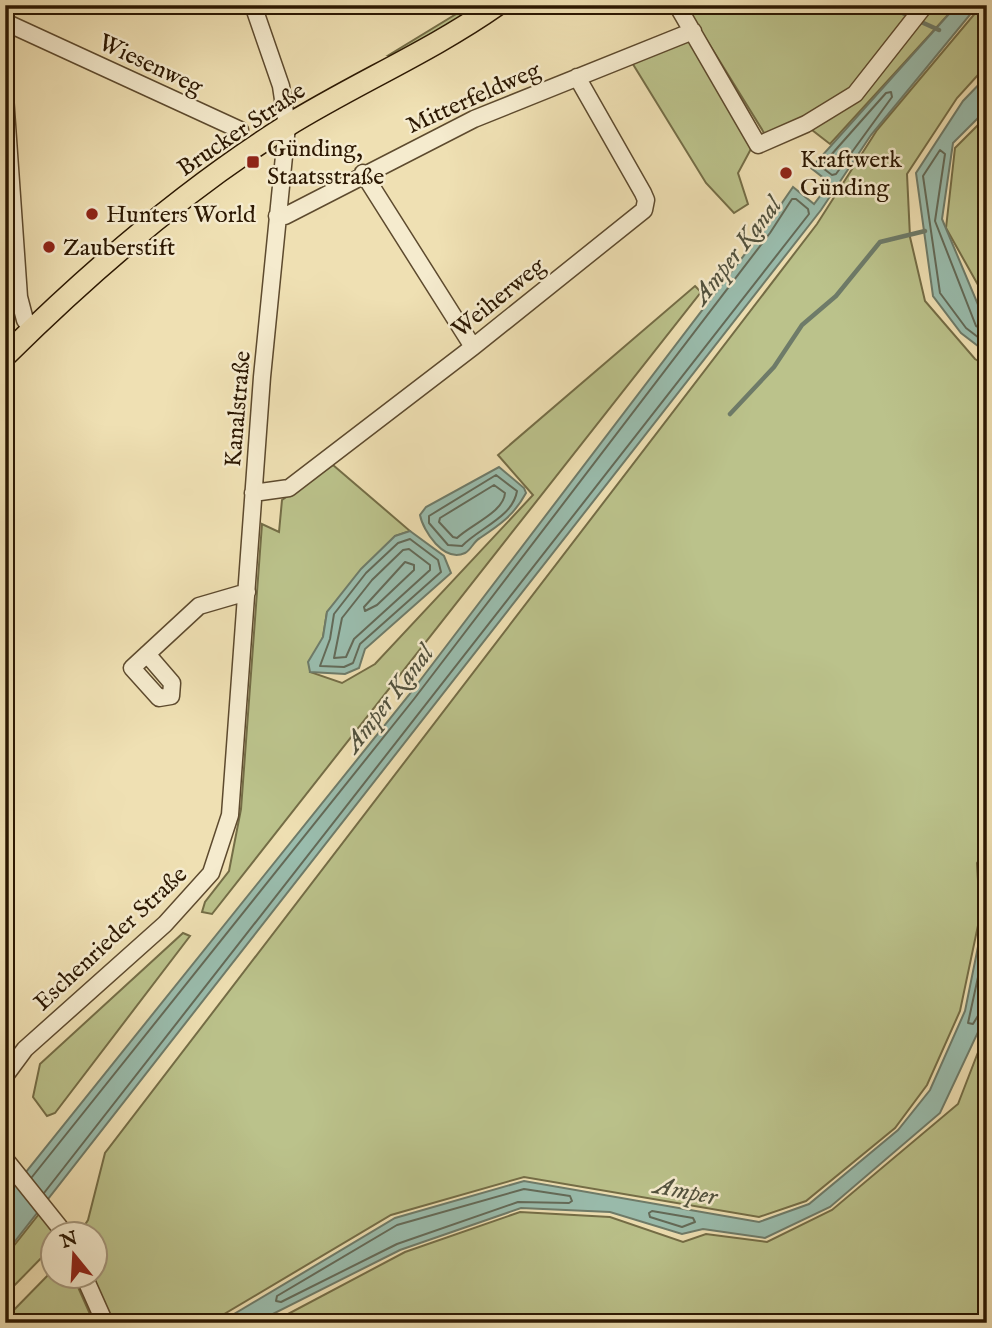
<svg xmlns="http://www.w3.org/2000/svg" width="992" height="1328" font-family="'IM FELL English',serif">
  <style>
    .green { fill: #bbc28b; stroke: #746d46; stroke-width: 2 }
    .water { fill: #9abdae; stroke: #6e7b69; stroke-width: 2 }
    .lines { fill: none; stroke-linecap: round; stroke-linejoin: round }
    .shore { stroke: #636a58; stroke-width: 2 }
    .stream { stroke: #6e7b69; stroke-width: 4.5 }
    .minor-casing { stroke: #5d4a2e; stroke-width: 19 }
    .major-casing { stroke: #2c1802; stroke-width: 24 }
    .minor { stroke: #f5ebce; stroke-width: 16 }
    .major { stroke: #efe0b3; stroke-width: 21 }
    .poi-dot { fill: #8f2418; stroke: #f5ebce; stroke-width: 2.5 }
    .labels { text-anchor: middle; stroke-width: 5; stroke-linejoin: round; paint-order: stroke }
    .street-label { font-size: 24px; fill: #2c1802; stroke: #f5ebce }
    .poi-label { font-size: 24px; fill: #2c1802; stroke: #f5ebce; text-anchor: start }
    .water-label { font-size: 26px; font-style: italic; fill: #52523e; stroke: #f5ebce }
  </style>
  <rect width="100%" height="100%" fill="#efe0b3"/>
  <filter id="stains"><feTurbulence type="fractalNoise" baseFrequency=".00286" numOctaves="4"/><feColorMatrix values="0 0 0 0 .2 0 0 0 0 .09 0 0 0 0 .02 0 0 0 .5 -.17"/></filter>
  <radialGradient id="worn" r=".72"><stop offset=".6" stop-color="#630" stop-opacity="0"/><stop offset="1" stop-color="#630" stop-opacity=".3"/></radialGradient>
  <!-- green -->
  <path class="green" d="M471,5h9l-84,50h-7z
    M685,5h272l-127,139 -31,-24 -33,16z
    M982,5h5v60l-30,33 -50,76 3,63 15,64 50,58 12,7v482l-10,15 3,53 -20,95 -33,74 -32,43 -89,73 -47,16 -235,-40 -133,38 -182,108h-93c-25,-22 -22,-60 -22,-89h-15l9,-14 17,-67 712,-929 60,-94z
    M689,39l63,108 -14,26 10,31 -14,9 -28,-30 -75,-122z
    M987,116v185l-41,-73 9,-80z
    M695,286l6,6 -489,622 -10,-2 3,-10 24,-31 12,-62 21,-285 17,8 3,-32 51,-35 77,66 -15,5 -68,76 -4,25 -13,35 32,11 33,-19 158,-169 -35,-40z
    M183,933l7,3 -135,177 -8,3 -14,-19 7,-33z
    M987,1029v294h-716l134,-71 115,-40 90,5 73,25 23,-8 61,8 65,-32 126,-106z
    M39,1214l17,19 -4,1v13l-47,48v-38z
    M52,1271v5l22,2 20,45h-89v-4z"/>
  <!-- water -->
  <path class="water" d="M957,5h21l-107,130 -50,75 -816,1044v-56l404,-503 355,-466 29,-42 21,17 16,-21 -19,-15z
    M987,76v33l-34,34 -11,76 45,107v27l-26,-20 -28,-37 -17,-123 47,-72z
    M499,467l25,21 2,5c-12,22 -25,31 -46,45 -6,3 -9,12 -15,15 -21,10 -42,-22 -45,-38l6,-8z
    M410,531l34,25 7,17 -86,76 -6,19 -14,6 -35,-2 -2,-10 15,-25 4,-25 34,-43 34,-33z
    M987,857v156l-47,100 -110,94 -65,31 -62,-9 -21,5 -72,-22 -89,-4 -121,42 -145,73h-36l176,-105 129,-37 235,41 50,-18 89,-74 32,-40 35,-79 19,-94 -3,-52z"/>
  <g class="lines">
    <!-- shore -->
    <path class="shore" d="M891,92l1,5 -56,77 -4,1 -8,-6 -1,-5 63,-71z
      M987,331l-11,-5 -41,-105 10,-67 -5,-4 -17,26 17,117 26,35 21,16
      M496,475l21,16c-4,26 -38,37 -55,55l-14,-1 -19,-22v-7z
      M494,485l11,8c-1,19 -35,32 -48,45l-4,-1 -14,-15 1,-4z
      M410,539l28,21 3,12 -81,72 -7,19 -9,4 -24,-1 10,-27 4,-25 32,-41 32,-30z
      M409,549l21,16v5l-76,69 -8,18 -12,1 8,-40 30,-38 31,-30z
      M405,562l9,3v5l-37,35 -12,6 -1,-4z
      M987,936l-19,87 5,1 6,-10 8,-1
      M32,1177l382,-478 356,-466 22,-34h4l12,10 1,5 -765,979
      M524,1189l46,7 2,5 -3,2 -51,-1 -121,42 -116,58 -5,-1 1,-5 120,-71z
      M652,1211l41,7 2,4 -13,5 -32,-10 -1,-4z"/>
    <!-- stream -->
    <path class="stream" d="M886,5l25,12
      M919,21l20,9
      M730,414l44,-47 28,-42 34,-29 44,-54 45,-11"/>
    <!-- minor casing -->
    <g class="minor-casing">
      <path id="minor" d="M677,5l81,140 48,-21 49,-30 70,-89
        M5,22l235,108
        M5,96l14,201 6,23 7,9
        M363,173l110,174
        M277,216h8l189,-97 219,-88
        M253,493l36,-5 184,-141 171,-137 2,-10 -3,-7 -66,-116
        M147,654l25,29 -1,13 -12,2 -27,-30 67,-62 48,-14
        M5,1076l20,-27 140,-125 46,-51 19,-58 32,-438 25,-251 -6,-40 -28,-81
        M5,1159l60,75
        M84,1276l21,47"/>
    </g>
    <!-- major casing -->
    <g class="major-casing">
      <path id="major" d="M5,356c86,-85 178,-165 280,-229 69,-43 145,-75 212,-122"/>
    </g>
    <!-- minor -->
    <use href="#minor" class="minor"/>
    <!-- major -->
    <use href="#major" class="major"/>
  </g>
  <!-- markers -->
  <g class="poi-dot">
    <rect x="246" y="155" width="14" height="14" rx="3.5"/>
    <circle cx="786" cy="173" r="7"/>
    <circle cx="92" cy="214" r="7"/>
    <circle cx="49" cy="247" r="7"/>
  </g>
  <g class="labels">
    <!-- street labels -->
    <g class="street-label">
      <text transform="translate(151 64) rotate(25)" y="8">Wiesenweg</text>
      <text transform="translate(473 97) rotate(-24)" y="8">Mitterfeldweg</text>
      <text transform="translate(241 129) rotate(-34)" y="8">Brucker Straße</text>
      <text transform="translate(498 297) rotate(-39)" y="8">Weiherweg</text>
      <text transform="translate(237 409) rotate(-85)" y="8">Kanalstraße</text>
      <text transform="translate(110 938) rotate(-43)" y="8">Eschenrieder Straße</text>
    </g>
    <!-- poi labels -->
    <g class="poi-label">
      <text x="267" y="156">Günding,<tspan x="267" dy="28">Staatsstraße</tspan></text>
      <text x="800" y="167">Kraftwerk<tspan x="800" dy="28">Günding</tspan></text>
      <text x="106" y="222">Hunters World</text>
      <text x="63" y="255">Zauberstift</text>
    </g>
    <!-- water labels -->
    <g class="water-label">
      <text transform="translate(736 250) rotate(-52)" y="9">Amper Kanal</text>
      <text transform="translate(388 698) rotate(-52)" y="9">Amper Kanal</text>
      <text transform="translate(686 1190) rotate(11)" y="9">Amper</text>
    </g>
  </g>
  <!-- margin -->
  <rect width="992" height="1328" fill="none" stroke="#efe0b3" stroke-width="28"/>
  <rect x="7" y="7" width="978" height="1314" fill="none" stroke="#2c1802" stroke-width="3.5"/>
  <rect x="14" y="14" width="964" height="1300" fill="none" stroke="#2c1802" stroke-width="2"/>
  <!-- north arrow -->
  <g transform="translate(74 1255) rotate(342)"><circle r="33" fill="#f5ebce" stroke="#a5977c" stroke-width="2"/>
  <path d="M0-5L12 26L0 18L-12 26Z" fill="#8f2418"/>
  <text y="-10" font-size="19" font-weight="bold" text-anchor="middle" fill="#2c1802">N</text>
  </g>
  <rect width="100%" height="100%" filter="url(#stains)"/>
  <rect width="100%" height="100%" fill="url(#worn)"/>
</svg>
